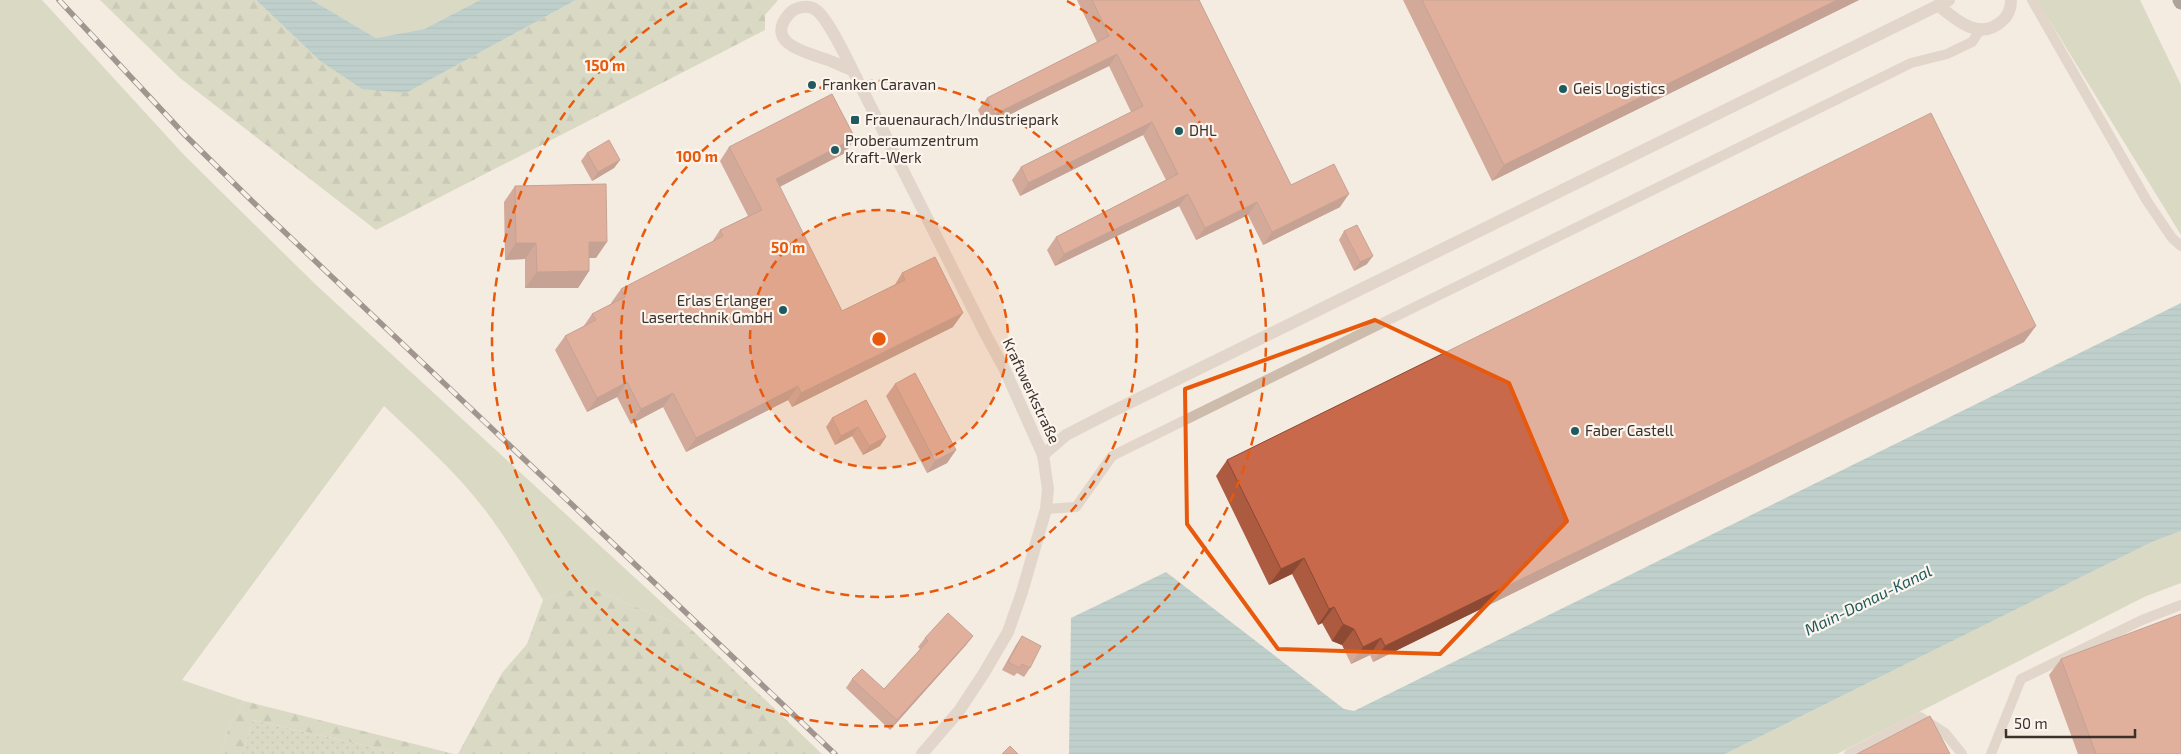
<svg xmlns="http://www.w3.org/2000/svg" width="2181" height="754" font-family="'Exo 2',sans-serif">
  <style>
    .grass { fill: #b8c4a0 }
    .forest { fill: url(#forest-firs) }
    .park { fill: url(#park-dots) }
    .water { fill: url(#water-rules) }
    .lines { fill: none; stroke-linecap: round; stroke-linejoin: round }
    .lane { stroke: #cdbbac; stroke-width: 10 }
    .street { stroke: #cdbbac; stroke-width: 12 }
    .highway { stroke: #5c4a42; stroke-width: 15 }
    .rail-casing { stroke: #3b302b; stroke-width: 5.5 }
    .rail { stroke: #fbf5ee; stroke-width: 4; stroke-dasharray: 11; stroke-linecap: butt }
    .wall { fill: #ac5a40 }
    .shaded-wall { fill: #8c4a34 }
    .building { fill: #c8694b; stroke: #8c4a34 }
    .marked { fill: none; stroke: #e8590c; stroke-width: 4; stroke-linejoin: round }
    .ring { fill: none; stroke: #e8590c; stroke-width: 2.5; stroke-dasharray: 9 6 }
    .poi-dot { fill: #1f5a5e; stroke: #fbf5ee; stroke-width: 2 }
    .labels { text-anchor: middle; stroke-width: 4.5; stroke-linejoin: round; paint-order: stroke }
    .poi-label { font-size: 15px; fill: #3b302b; stroke: #fbf5ee; text-anchor: start }
    .street-label { font-size: 15px; fill: #3b302b; stroke: #fbf5ee }
    .water-label { font-size: 16px; font-style: italic; fill: #1f5a5e; stroke: #fbf5ee }
    .centre { fill: #e8590c; stroke: #fbf5ee; stroke-width: 2.5 }
    .ring-label { font-size: 15px; text-anchor: middle; font-weight: bold; fill: #e8590c; stroke: #fbf5ee; stroke-width: 4.5; stroke-linejoin: round; paint-order: stroke }
  </style>
  <defs>
    <pattern id="forest-firs" width="22" height="20" patternUnits="userSpaceOnUse" patternTransform="scale(1.25)"><rect width="22" height="20" fill="#b8c4a0"/><path d="M5 1l3.5 6h-7zM16 11l3.5 6h-7z" fill="#97a083"/></pattern>
    <pattern id="park-dots" width="8" height="8" patternUnits="userSpaceOnUse" patternTransform="scale(1.25)"><rect width="8" height="8" fill="#b8c4a0"/><path d="M2 2h.1M6 6h.1" fill="none" stroke="#97a083" stroke-width="1.8" stroke-linecap="round"/></pattern>
    <pattern id="water-rules" width="6" height="5" patternUnits="userSpaceOnUse" patternTransform="scale(1.25)"><rect width="6" height="5" fill="#7fb0b2"/><path d="M0 2.5h6" fill="none" stroke="#699091"/></pattern>
  </defs>
  <rect width="100%" height="100%" fill="#f4ebe1"/>
  <!-- grass -->
  <path class="grass" d="M0,0h42l142,155 131,129 378,347 -109,-46 -41,15c-18,-31 -36,-61 -58,-90 -29,-38 -66,-71 -101,-104l-202,274 62,21 -13,21 -11,32h-220z
    M312,0h168l-56,29 -48,9z
    M2037,0h103l41,85v150z
    M2181,531v52l-37,14 -307,157h-112l427,-212z"/>
  <!-- forest -->
  <path class="forest" d="M100,0h156l63,60 87,33 170,-93h202l-13,15v15l-389,200 -196,-152z
    M584,585l109,46 129,123h-364l44,-81 25,-29 16,-44z
    M244,701l210,53h-51l-150,-34 -11,34h-22l11,-32z"/>
  <!-- park -->
  <path class="park" d="M253,720l150,34h-161z"/>
  <!-- water -->
  <path class="water" d="M256,0h56l64,38 48,-9 56,-29h96l-170,93 -44,-4 -43,-29z
    M2181,303v228l-29,11 -427,212h-656l2,-136 95,-46 178,137 10,2z"/>
  <g class="lines">
    <!-- lane -->
    <path class="lane" d="M2032,0l115,201 25,37 9,8
      M1046,509l30,-2 36,-51 799,-393 36,-9 25,-12 8,-12
      M1849,754l71,-37 25,16 17,21
      M1991,754l30,-75 121,-59 39,-15"/>
    <!-- street -->
    <path class="street" d="M1939,6c18,15 41,35 63,15 6,-5 9,-13 9,-21
      M852,70c-8,-3 -16,-7 -24,-10 -19,-7 -65,-16 -39,-46 6,-7 19,-10 27,-4 13,9 36,59 44,75 42,83 83,166 125,248l20,37 38,85 5,34 -2,20 -24,83 -14,40 -24,41 -25,38 -37,43
      M1043,455l23,-20 43,-22 840,-413"/>
    <!-- highway -->
    <path class="highway" d="M2180,0l1,2"/>
    <!-- rail casing -->
    <g class="rail-casing">
      <path id="rail" d="M59,0l126,135 68,67 582,552"/>
    </g>
    <!-- rail -->
    <use href="#rail" class="rail"/>
  </g>
  <!-- wall -->
  <path class="wall" d="M1077,0h122l92,185 49,22 -77,38 -15,-30 -52,25 -17,-34 -124,60 -8,-16 9,-13 110,-57 -23,-45 -123,61 -8,-16 9,-13 110,-55 -22,-46 -123,60 -8,-16 9,-12 110,-56z
    M1403,0h456l-367,181z
    M855,138l-10,15 -66,34 63,124 52,-25 8,-13 51,54 -161,80 -4,-7 -102,52 -23,-45 -32,17 -14,-27 -30,15 -32,-62 10,-14 18,-9 9,-13 19,-10v-1l10,-14 91,-47 8,-12 28,-14 -28,-55 9,-14z
    M587,153l33,7 -6,8 -22,13 -11,-20z
    M515,186l81,72h-7v13l-11,17h-53v-29l-20,1 -1,-58z
    M1344,231l23,33 -13,7 -15,-31z
    M2024,342l-651,320 -3,-7 -19,9 -9,-19 -10,-4 -10,-18 -4,2 -26,-51 -23,11 -53,-109 11,-16z
    M895,384l61,66 -9,13 -20,10 -41,-77z
    M866,400l20,37 -6,9 -17,9 -11,-19 -17,9 -9,-18 6,-9z
    M973,636l-7,9 -76,85 -44,-42 6,-9 32,10 36,-40 -2,-2 7,-9z
    M1022,636l8,32 -6,9 -7,-4 -3,3 -12,-6 14,-25z
    M2061,659l120,95h-103l-29,-79z"/>
  <!-- shaded-wall -->
  <path class="shaded-wall" d="M1837,0h22l-367,181 12,-16z
    M1117,54l-8,12 -123,60 9,-12z
    M1152,122l-9,13 -123,61 8,-13z
    M855,138l-10,15 -79,41 10,-15z
    M620,160l-6,8 -22,13 6,-9z
    M1188,194l-9,12 -124,60 9,-12z
    M1349,194l-9,13 -77,38 9,-13z
    M1257,202l-9,13 -52,25 9,-12z
    M589,242h18l-11,16h-19z
    M516,243h20l-11,16 -20,1z
    M1373,256l-6,8 -13,7 6,-9z
    M589,271l-11,17h-53l12,-16z
    M963,313l-10,14 -161,80 9,-14z
    M2036,326l-12,16 -651,320 12,-16z
    M627,382l-10,15 -30,15 10,-14z
    M798,386l-10,14 -102,52 10,-14z
    M673,393l-10,14 -32,17 10,-15z
    M858,427l-6,9 -17,9 6,-9z
    M886,437l-6,9 -17,9 6,-9z
    M956,450l-9,13 -20,10 8,-12z
    M1304,558l-12,16 -23,11 12,-16z
    M1334,607l-12,16 -4,2 11,-16z
    M1343,624l11,5 -12,16 -10,-4z
    M973,636l-7,9 -76,85 7,-10z
    M1381,638l-11,17 -19,9 12,-17z"/>
  <!-- building -->
  <path class="building" d="M1092,0h107l92,185 43,-21 15,30 -77,38 -15,-30 -52,26 -17,-34 -124,60 -8,-17 122,-63 -26,-52 -124,61 -7,-16 122,-61 -26,-52 -122,60 -8,-16 122,-62z
    M1422,0h415l-333,165z
    M832,94l23,44 -79,41 66,132 63,-31 -3,-7 33,-16 28,56 -162,80 -3,-7 -102,52 -23,-45 -32,16 -14,-27 -30,16 -32,-62 31,-16 -4,-6 33,-17 -4,-8 102,-53 -3,-6 42,-20 -33,-63z
    M1931,113l105,213 -651,320 -4,-8 -18,9 -9,-18 -11,-5 -9,-17 -5,2 -25,-51 -23,11 -54,-109z
    M609,140l11,20 -22,12 -11,-19z
    M606,184l1,58h-18v29l-52,1 -1,-29h-20l-1,-57z
    M1357,225l16,31 -13,6 -16,-31z
    M915,373l41,77 -21,11 -40,-77z
    M866,400l20,37 -17,9 -11,-19 -17,9 -9,-18z
    M948,613l25,23 -76,84 -45,-41 10,-10 22,20 44,-48 -3,-3z
    M2181,614v140h-85l-35,-95z
    M1022,636l19,10 -11,22 -8,-4 -2,4 -12,-6z
    M1930,716l20,38h-93z
    M1010,746l8,8h-16z"/>
  <!-- marked area -->
  <path d="M0 0H2181V754H0ZM1375,320l134,63 58,138 -127,133 -162,-5 -91,-125 -2,-135z" fill="#f4ebe1" fill-opacity=".55" fill-rule="evenodd"/>
  <path class="marked" d="M1375,320l134,63 58,138 -127,133 -162,-5 -91,-125 -2,-135z"/>
  <!-- distance rings -->
  <circle cx="879" cy="339" r="129" fill="#e8590c" fill-opacity=".12"/>
  <g class="ring">
    <circle cx="879" cy="339" r="129"/>
    <circle cx="879" cy="339" r="258"/>
    <path d="M1067 1A387 387 0 1 1 691 1"/>
  </g>
  <!-- markers -->
  <g class="poi-dot">
    <circle cx="812" cy="85" r="5"/>
    <circle cx="1563" cy="89" r="5"/>
    <rect x="850" y="115" width="10" height="10" rx="2.5"/>
    <circle cx="1179" cy="131" r="5"/>
    <circle cx="835" cy="150" r="5"/>
    <circle cx="783" cy="310" r="5"/>
    <circle cx="1575" cy="431" r="5"/>
  </g>
  <g class="labels">
    <!-- poi labels -->
    <g class="poi-label">
      <text x="822" y="90">Franken Caravan</text>
      <text x="1573" y="94">Geis Logistics</text>
      <text x="865" y="125">Frauenaurach/Industriepark</text>
      <text x="1189" y="136">DHL</text>
      <text x="845" y="146">Proberaumzentrum<tspan x="845" dy="17">Kraft-Werk</tspan></text>
      <text x="773" y="306" text-anchor="end">Erlas Erlanger<tspan x="773" dy="17">Lasertechnik GmbH</tspan></text>
      <text x="1585" y="436">Faber Castell</text>
    </g>
    <!-- street labels -->
    <g class="street-label">
      <text transform="translate(1031 391) rotate(65)" y="5">Kraftwerkstraße</text>
    </g>
    <!-- water labels -->
    <g class="water-label">
      <text transform="translate(1868 600) rotate(-26)" y="6">Main-Donau-Kanal</text>
    </g>
  </g>
  <circle cx="879" cy="339" r="8" class="centre"/>
  <g class="ring-label">
    <text x="605" y="71">150 m</text>
    <text x="697" y="162">100 m</text>
    <text x="788" y="253">50 m</text>
  </g>
  <!-- scale -->
  <path d="M2006 729v8h129v-8" fill="none" stroke="#3b302b" stroke-width="2.5"/>
  <text x="2014" y="729" font-size="15" fill="#3b302b" stroke="#fbf5ee" stroke-width="4" paint-order="stroke">50 m</text>
</svg>
